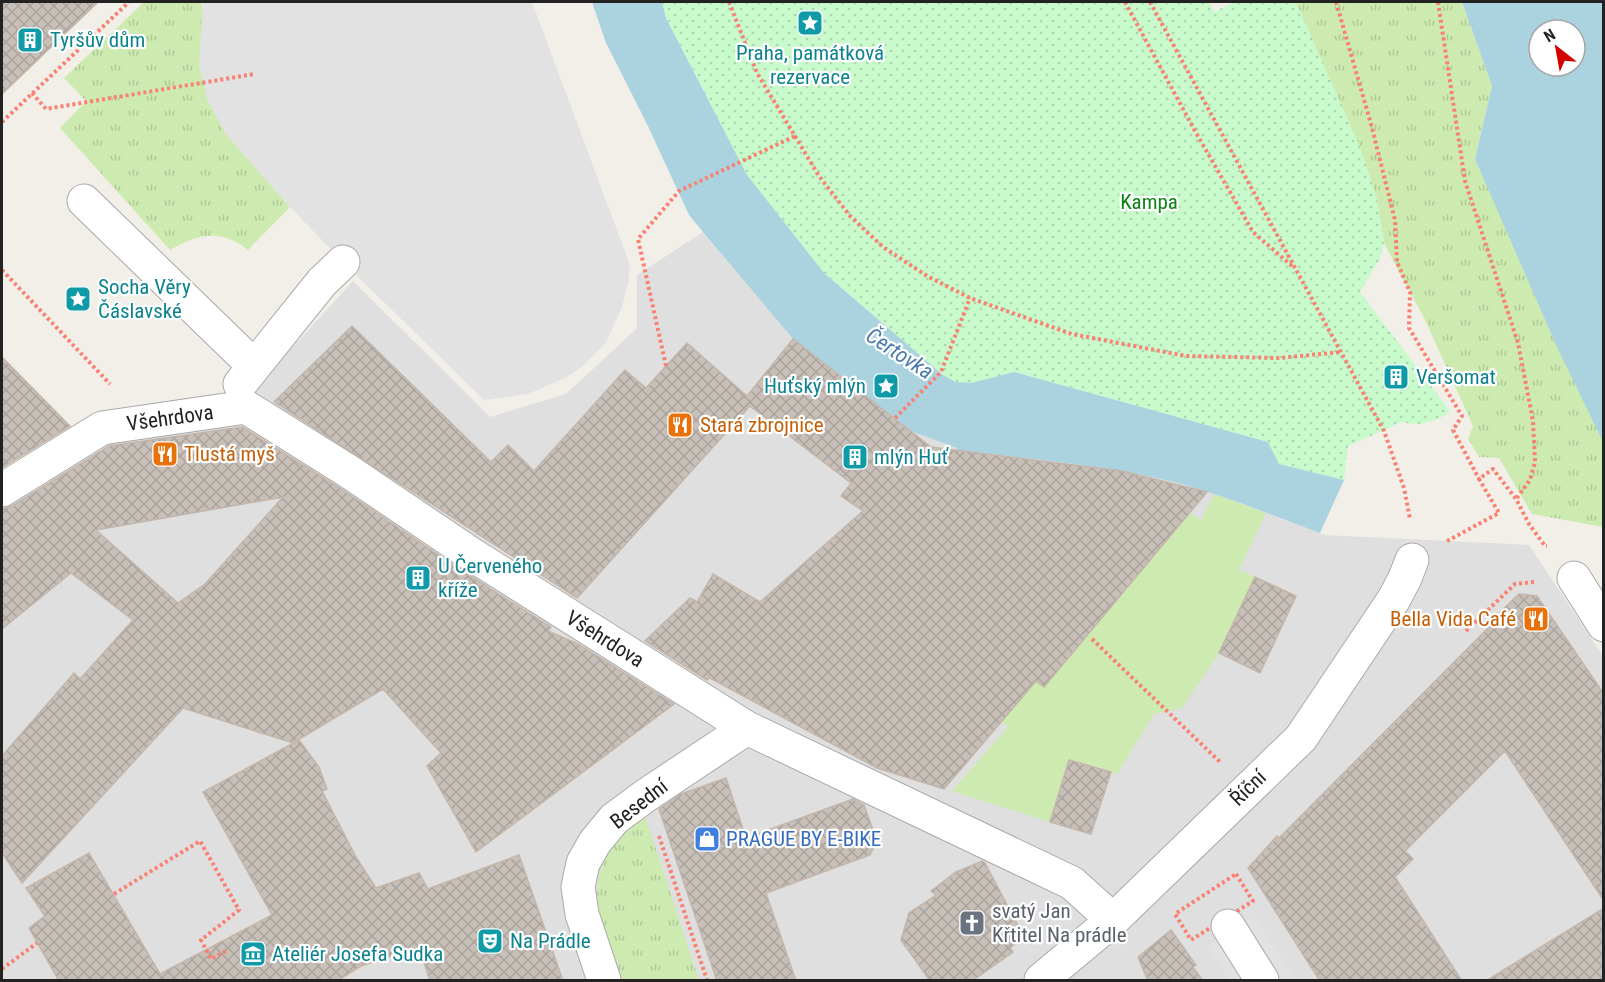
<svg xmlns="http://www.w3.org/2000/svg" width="1605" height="982" font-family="'Roboto Condensed',sans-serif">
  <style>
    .residential { fill: #e0dfdf }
    .grass { fill: url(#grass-tufts) }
    .park { fill: url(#park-dots) }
    .garden { fill: #cdebb0 }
    .parking { fill: #e2e2e2 }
    .water { fill: #aad3df; fill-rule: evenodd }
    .building { fill: url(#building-cross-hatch); stroke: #c4b6ab; stroke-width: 1.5; fill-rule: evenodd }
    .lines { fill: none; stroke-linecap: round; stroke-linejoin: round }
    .minor-casing { stroke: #a9a9a9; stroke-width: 35 }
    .path { stroke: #fa8072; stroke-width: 4; stroke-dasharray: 3 3; stroke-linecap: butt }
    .minor { stroke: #fff; stroke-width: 33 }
    .labels { text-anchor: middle; stroke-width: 4.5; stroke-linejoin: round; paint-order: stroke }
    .culture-label { font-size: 21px; fill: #0d838f; stroke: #fff; text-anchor: start }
    .park-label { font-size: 21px; fill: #0c8416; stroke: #fff }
    .street-label { font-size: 21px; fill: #222; stroke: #fff }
    .food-label { font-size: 21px; fill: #c56008; stroke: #fff; text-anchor: start }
    .shop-label { font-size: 21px; fill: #366cbe; stroke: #fff; text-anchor: start }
    .worship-label { font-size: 21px; fill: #5b616d; stroke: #fff; text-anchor: start }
    .water-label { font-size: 22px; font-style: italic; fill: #4a7aab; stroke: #fff }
  </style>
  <defs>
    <pattern id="grass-tufts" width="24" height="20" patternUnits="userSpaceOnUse" patternTransform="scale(1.5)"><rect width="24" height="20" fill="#cdebb0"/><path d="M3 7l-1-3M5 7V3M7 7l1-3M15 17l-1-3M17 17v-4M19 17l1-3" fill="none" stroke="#b0c997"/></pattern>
    <pattern id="park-dots" width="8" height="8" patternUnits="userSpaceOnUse" patternTransform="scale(1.5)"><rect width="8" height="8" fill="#c8facc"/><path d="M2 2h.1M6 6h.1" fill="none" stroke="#acd6af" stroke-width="1.8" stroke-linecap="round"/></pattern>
    <pattern id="building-cross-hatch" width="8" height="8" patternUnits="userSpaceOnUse" patternTransform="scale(1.5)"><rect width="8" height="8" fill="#c7bfb8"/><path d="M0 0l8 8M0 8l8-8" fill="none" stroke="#aba49e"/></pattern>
  </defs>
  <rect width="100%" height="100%" fill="#f2efe9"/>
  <!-- residential -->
  <path class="residential" d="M703,232l90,107 120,93 44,16 165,23 56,12 36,11 111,41 204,10 74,111v324h-1601v-475l100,-67 121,-15 130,-142 137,136 76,-23 71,-66v-53z"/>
  <!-- grass -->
  <path class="grass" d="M144,2h59l-1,3 23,128 65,74 -42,43c-27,-22 -51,-16 -78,0l-110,-122 26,-27 -22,-23z
    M1295,2h167l30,84 -17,73 128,279v89l-71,-13 -33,-56 -20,-1 -11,-18 5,-13 -47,-104 -42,-79 -7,-44z
    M644,817l2,2 53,161h-77c-17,-47 -43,-92 -6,-137 8,-10 19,-18 28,-26z"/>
  <!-- park -->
  <path class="park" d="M662,2h547l5,10 20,-10h62l64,145 17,52 7,44 -4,16 -20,33 90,119c-12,11 -32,16 -48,11l-54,24 -4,34 -65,-16 -11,-22 -253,-70 -44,11 -15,-1 -13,-7 -119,-102 -77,-98 -81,-158z"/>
  <!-- garden -->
  <path class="garden" d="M1214,494l52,19 -27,57 16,7 -36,76 -37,55 -28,6 -37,60 -48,-14 -19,62 -98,-31 56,-64 -10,-9 35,-40 11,9 146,-174 11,7z"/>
  <!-- parking -->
  <path class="parking" d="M203,2h329l98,263 -2,19 -6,23 -16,36 -22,22 -17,12 -39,17 -44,6 -141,-138 -53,-55 -65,-74 -18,-34 -8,-33z
    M1254,917l42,63h-20l-36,-54z
    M1217,939l27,41h-14l-22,-34z"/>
  <!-- water -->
  <path class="water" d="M592,2h70l4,16 81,157 77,98 119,102 13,7 15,1 43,-11 254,70 11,22 65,16 -24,53c-47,-17 -94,-37 -142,-50 -73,-18 -148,-24 -222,-33l1,-2 -44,-16 -120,-93 -90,-107 -14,-17 -42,-91 -41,-81z
    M1462,2h141v440l-46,-95 -82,-188 17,-73zM1539,30h36v36h-36z"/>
  <!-- building -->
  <path class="building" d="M2,2h96l-96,92z
    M352,326l139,136 17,-17 26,26 91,-101 21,18 41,-45 60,53 46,-57 138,108 191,24 85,21 -163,195 -8,-6 -92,108 -67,-21 -167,-90 -3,2 -62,-39 45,-43 7,4 16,-28 47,28 103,-91 -22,-15 10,-13 -101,-77 -173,192 -303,-196z
    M2,357l68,69 -68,42z
    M242,427l96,60 123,83 90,57 -3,4 30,13 96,60 -198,148 -49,-86 14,-13 -58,-64 -90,54 -110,-35 -161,175 -20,-30v-97l72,-83 6,6 53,-59 -62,-47 -69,56v-120l10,-3 97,-60zM283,497l-78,87 -27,19 -82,-73z
    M1255,577l41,19 -36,77 -41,-20z
    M1519,594l18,2 67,98v207l-99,-150 -100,100 8,8 -18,18 67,104h-142l-72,-113 29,-32 2,2 214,-215 -2,-2z
    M299,740l20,27 8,22 -5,2 34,66 20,31 43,-15 9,16 91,-34 44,126h-133l-11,-34 -58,19 -24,15h-278l-30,-53 16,-12 -19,-28 63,-35 71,121 112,-59 -69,-123z
    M1069,760l42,12 -20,62 -41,-12z
    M726,778l20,60 107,-39 11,6 13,36 -7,14 -104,38 30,88h-79l-58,-172 22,-15z
    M982,861l3,2 39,74 -14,11 3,4 -41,29h-42l-29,-41 8,-27 27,-18 -5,-4 25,-19z
    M1604,908v73h-118z
    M1171,930l25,35 -3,2 10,14h-55l-10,-24z"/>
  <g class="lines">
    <!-- minor casing -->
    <g class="minor-casing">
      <path id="minor" d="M84,201l170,165
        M240,384l82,-102 21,-20
        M2,490l100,-62 144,-21 102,64 123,83 276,174 325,155 41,37
        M1574,578l30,47
        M1228,926l34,54
        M604,980l-22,-66 -4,-27 5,-24 12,-21 19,-23 31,-23 102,-68
        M1041,980l72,-60 188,-182 93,-139 11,-21 7,-18"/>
    </g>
    <!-- path -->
    <path class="path" d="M729,2l28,71 62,103 31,40 33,31 44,29 43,22 102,36 114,22 93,2 63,-6
      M1125,2l70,129 58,101 39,34
      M1150,2l234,429 20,57 6,31
      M1336,2l35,122 24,96 2,42 13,30 -1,36 53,88 -9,14 26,49
      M1438,2l27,179 53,162 15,78 2,41 -5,18 -14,19
      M32,93l14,16 208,-35
      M2,122l127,-120
      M2,270l108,114
      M666,366l-28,-127 41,-48 116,-55
      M895,418l46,-46 29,-74
      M1447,541l52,-28 -20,-34 14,-10 23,30 13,25 16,22h2
      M1466,631l49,-47 19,-2
      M1092,639l128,123
      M659,836l48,144
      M1236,874l17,27 -62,39 -16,-26z
      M114,894l86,-53 39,69 -38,30 10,19 15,-8
      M2,969l35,-26"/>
    <!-- minor -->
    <use href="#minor" class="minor"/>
  </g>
  <!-- icons -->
  <defs>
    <g id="sight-square" transform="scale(1.35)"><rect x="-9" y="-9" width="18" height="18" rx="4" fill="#0f9aa8" stroke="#fff"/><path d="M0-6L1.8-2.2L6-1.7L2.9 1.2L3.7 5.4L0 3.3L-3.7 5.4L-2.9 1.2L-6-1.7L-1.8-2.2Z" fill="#fff"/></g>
    <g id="building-square" transform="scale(1.35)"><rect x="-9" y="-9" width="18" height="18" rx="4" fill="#0f9aa8" stroke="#fff"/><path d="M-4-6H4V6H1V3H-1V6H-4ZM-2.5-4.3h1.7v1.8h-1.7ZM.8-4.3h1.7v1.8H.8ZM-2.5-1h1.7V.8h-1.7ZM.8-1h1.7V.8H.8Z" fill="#fff"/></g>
    <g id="restaurant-square" transform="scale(1.35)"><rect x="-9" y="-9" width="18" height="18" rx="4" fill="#e8710a" stroke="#fff"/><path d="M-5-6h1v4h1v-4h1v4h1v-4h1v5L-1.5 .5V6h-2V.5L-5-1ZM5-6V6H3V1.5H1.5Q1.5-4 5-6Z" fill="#fff"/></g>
    <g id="shop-square" transform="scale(1.35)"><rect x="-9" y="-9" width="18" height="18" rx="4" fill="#3f7fe0" stroke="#fff"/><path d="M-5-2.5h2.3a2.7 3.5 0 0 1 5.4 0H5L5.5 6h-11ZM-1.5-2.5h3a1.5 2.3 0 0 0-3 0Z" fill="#fff"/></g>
    <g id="church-square" transform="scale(1.35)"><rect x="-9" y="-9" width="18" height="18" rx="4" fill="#6b7280" stroke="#fff"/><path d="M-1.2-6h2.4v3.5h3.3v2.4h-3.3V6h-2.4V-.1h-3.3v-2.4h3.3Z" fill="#fff"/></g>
    <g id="theatre-square" transform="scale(1.35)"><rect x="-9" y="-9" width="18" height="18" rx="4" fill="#0f9aa8" stroke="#fff"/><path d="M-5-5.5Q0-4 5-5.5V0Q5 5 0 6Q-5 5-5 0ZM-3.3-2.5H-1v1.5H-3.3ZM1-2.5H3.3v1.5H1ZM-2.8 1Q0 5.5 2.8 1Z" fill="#fff"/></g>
    <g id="museum-square" transform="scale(1.35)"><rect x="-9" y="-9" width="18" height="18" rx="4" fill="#0f9aa8" stroke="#fff"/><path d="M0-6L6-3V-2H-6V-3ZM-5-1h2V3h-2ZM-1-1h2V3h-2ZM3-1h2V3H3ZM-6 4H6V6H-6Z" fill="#fff"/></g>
  </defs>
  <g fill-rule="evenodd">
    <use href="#sight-square" x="810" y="23"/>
    <use href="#building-square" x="30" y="40"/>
    <use href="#sight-square" x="78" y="299"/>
    <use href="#building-square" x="1396" y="377"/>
    <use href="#sight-square" x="886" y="386"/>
    <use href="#restaurant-square" x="680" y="425"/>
    <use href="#restaurant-square" x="165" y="454"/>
    <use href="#building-square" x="855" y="457"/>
    <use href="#building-square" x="418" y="578"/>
    <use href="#restaurant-square" x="1536" y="619"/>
    <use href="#shop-square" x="707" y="839"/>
    <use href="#church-square" x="972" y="923"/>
    <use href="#theatre-square" x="490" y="941"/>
    <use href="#museum-square" x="253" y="954"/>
  </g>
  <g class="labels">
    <!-- culture labels -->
    <g class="culture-label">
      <text x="50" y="47">Tyršův dům</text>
      <text x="810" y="60" text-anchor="middle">Praha, památková<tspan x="810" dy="24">rezervace</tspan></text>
      <text x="98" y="294">Socha Věry<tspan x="98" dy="24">Čáslavské</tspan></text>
      <text x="1416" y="384">Veršomat</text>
      <text x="866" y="393" text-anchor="end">Huťský mlýn</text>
      <text x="874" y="464">mlýn Huť</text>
      <text x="438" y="573">U Červeného<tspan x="438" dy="24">kříže</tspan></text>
      <text x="510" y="948">Na Prádle</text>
      <text x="272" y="961">Ateliér Josefa Sudka</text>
    </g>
    <!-- park labels -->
    <g class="park-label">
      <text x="1149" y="209">Kampa</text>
    </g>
    <!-- street labels -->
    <g class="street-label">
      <text transform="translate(170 418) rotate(-8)" y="7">Všehrdova</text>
      <text transform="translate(605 639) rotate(32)" y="7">Všehrdova</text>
      <text transform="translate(1248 788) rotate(-44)" y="7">Říční</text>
      <text transform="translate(639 804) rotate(-38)" y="7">Besední</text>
    </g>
    <!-- food labels -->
    <g class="food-label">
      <text x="700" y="432">Stará zbrojnice</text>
      <text x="184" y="461">Tlustá myš</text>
      <text x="1516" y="626" text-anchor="end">Bella Vida Café</text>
    </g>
    <!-- shop labels -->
    <g class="shop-label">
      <text x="726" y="846">PRAGUE BY E-BIKE</text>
    </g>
    <!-- worship labels -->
    <g class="worship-label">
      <text x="992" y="918">svatý Jan<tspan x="992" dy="24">Křtitel Na prádle</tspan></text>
    </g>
    <!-- water labels -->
    <g class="water-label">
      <text transform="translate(900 353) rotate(33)" y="8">Čertovka</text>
    </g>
  </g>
  <!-- border -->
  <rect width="1605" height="982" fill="none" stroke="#222222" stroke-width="6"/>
  <!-- north arrow -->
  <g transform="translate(1557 48) rotate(329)"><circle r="28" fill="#ffffff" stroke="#a7a7a7" stroke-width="1.5"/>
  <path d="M0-4.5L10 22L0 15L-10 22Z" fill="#d40000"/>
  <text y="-9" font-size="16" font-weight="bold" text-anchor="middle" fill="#222222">N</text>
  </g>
</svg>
